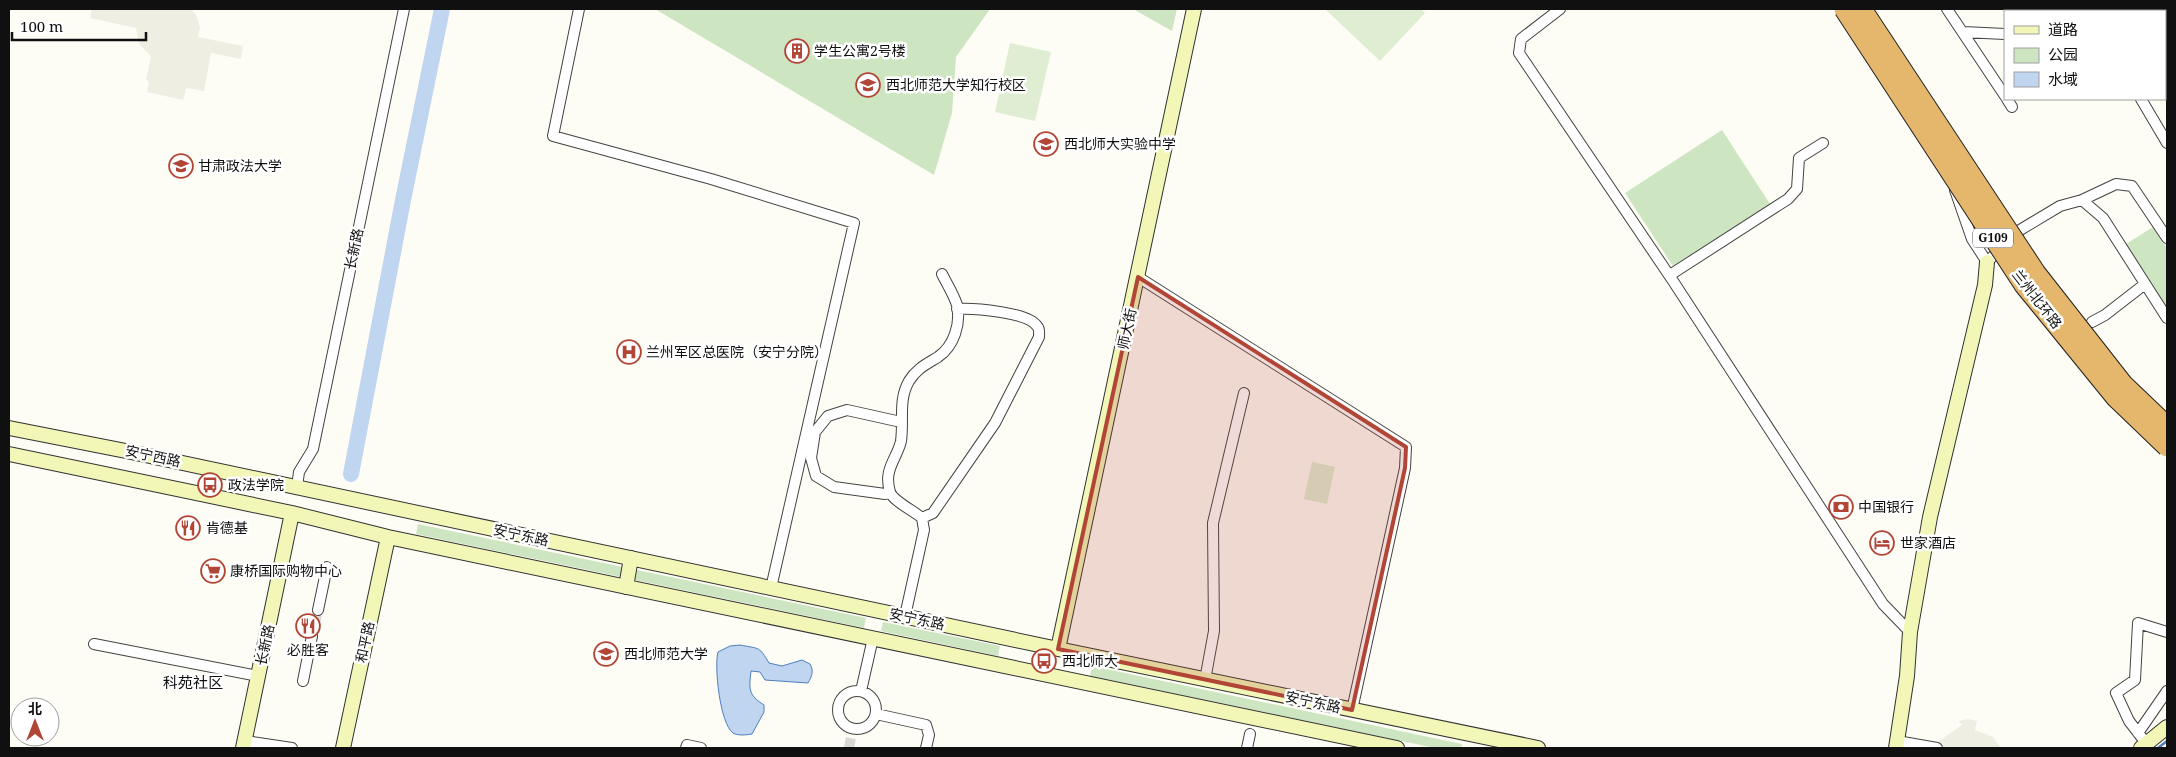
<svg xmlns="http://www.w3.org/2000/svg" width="2176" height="757" font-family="'Noto Serif','Noto Sans SC',serif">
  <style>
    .industrial { fill: #ede6ed }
    .green { fill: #cee5c1 }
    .pitch { fill: #dfeed2 }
    .plaza { fill: #efeee3 }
    .water { fill: #bfd5f0; stroke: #4e7ebe }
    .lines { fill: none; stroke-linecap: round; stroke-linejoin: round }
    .stream { stroke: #4e7ebe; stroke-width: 2.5 }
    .river { stroke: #bfd5f0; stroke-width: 16 }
    .street-tunnel { stroke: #dad9d3; stroke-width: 10; stroke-dasharray: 10 5; stroke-linecap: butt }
    .street-casing { stroke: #434343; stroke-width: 12 }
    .secondary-casing { stroke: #323232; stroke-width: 16 }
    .street { stroke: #fff; stroke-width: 10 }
    .secondary { stroke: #f2f6b7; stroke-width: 14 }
    .highway-bridge-casing { stroke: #212121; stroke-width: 21; stroke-linecap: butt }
    .highway-bridge { stroke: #e4b76d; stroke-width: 19 }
    .marked { fill: #b14637; fill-opacity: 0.2; stroke: #b14637; stroke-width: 4; stroke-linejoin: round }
    .labels { text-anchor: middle; stroke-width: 5; stroke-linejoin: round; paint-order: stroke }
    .shield { fill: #fff; stroke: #585858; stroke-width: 1 }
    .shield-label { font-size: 12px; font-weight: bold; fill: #101010 }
    .poi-label { font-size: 14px; fill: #101010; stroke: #fff; text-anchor: start }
    .street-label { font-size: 14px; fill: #101010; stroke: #fff }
    .neighbourhood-label { font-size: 15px; fill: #101010; stroke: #fff }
  </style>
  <rect width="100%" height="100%" fill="#fefdf5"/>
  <!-- industrial -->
  <path class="industrial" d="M2132,9h35v40l-2,-3v-35h-31z"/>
  <!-- green -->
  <path class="green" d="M655,9h335l-34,48 -4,56 -18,62z
    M1133,9h44l-5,22z
    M1722,130l48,74 -97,62 -48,-73z
    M2153,227l14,22v61l-41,-66z
    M418,524l448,94 -2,10 -448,-94z
    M883,622l117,24 -2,10 -117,-25z
    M1092,666l370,78 -1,4h-26l-345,-72z"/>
  <!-- pitch -->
  <path class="pitch" d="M1325,9h96l4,4 -45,48z
    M1010,43l41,9 -16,69 -40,-9z
    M1312,462l23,5 -8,37 -23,-5z"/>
  <!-- plaza -->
  <path class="plaza" d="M92,9h99l5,6 4,12 -2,10 45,9 -2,13 -30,-6 -7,38 -18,-3 -3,12 -36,-8 2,-11 -3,-1 5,-24 -12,-12 -3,-16 -46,-10z
    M1968,719l9,2 -2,9 18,7 8,11h-64l2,-7 23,-16 -3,-4z"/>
  <!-- water -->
  <path class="water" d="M740,645c20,4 19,1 29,18l13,3 20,-6 8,4c4,7 2,12 -2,19l-43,-3 -5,-8 -9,-1c-2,18 -3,24 13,34v7l-12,22c-6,1 -14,2 -19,-1 -13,-9 -19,-67 -15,-81l12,-6z"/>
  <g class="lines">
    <!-- stream -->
    <path class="stream" d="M2158,748l9,-7"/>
    <!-- river -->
    <path class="river" d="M351,474l52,-274 39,-191"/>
    <!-- street-tunnel -->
    <path class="street-tunnel" d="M312,636l6,-26
      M849,748l2,-11"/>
    <!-- street casing -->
    <g class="street-casing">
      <path id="street" d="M579,9l-26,127 158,43 143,44 -83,365
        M1560,9l-39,30 -2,14 154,228 210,323 27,28
        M1947,9l58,87
        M2158,9l6,2
        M1963,32l42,2
        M2007,99l5,8
        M2141,99l26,44
        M1955,190l17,49 15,23 33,-32 40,-24 22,-6 34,-16 16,2 35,52
        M2082,200l21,18 64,100
        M1670,275l118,-76 9,-10 2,-31 24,-15
        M1138,277l268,170 -1,21 -53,242
        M2092,322l13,-7 40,-31
        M297,487l2,-15 14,-23 91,-440
        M890,492l-5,2 -51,-7 -18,-11 -5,-18 4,-26 13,-16 19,-6 54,12
        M922,518l11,-5 62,-90 44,-86c0,-4 1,-8 -2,-11 -9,-14 -64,-18 -80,-17
        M318,610l9,-43
        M905,616l19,-86 -2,-12c-8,-7 -29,-17 -32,-26 -7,-23 7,-33 11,-51 3,-21 -3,-41 8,-60 8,-13 18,-17 29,-24 16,-11 23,-33 19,-52 -3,-10 -10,-21 -15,-31
        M94,644l164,32
        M1205,680l9,-49 -1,-108 31,-130
        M303,681l9,-45
        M838 710a19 19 0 1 1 38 0a19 19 0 1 1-38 0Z
        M861,691l12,-53
        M876,714l50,11 3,10 -3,13
        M2138,733l29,-42
        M245,741l47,7
        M1897,741l40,7
        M2146,743l-17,-22 -13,-28 19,-13 3,-57 29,9
        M686,748l1,-3 14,3
        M1247,748l3,-14"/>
    </g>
    <!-- secondary casing -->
    <g class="secondary-casing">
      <path id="secondary" d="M9,428l122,24 927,197 480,99
        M9,454l283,59 96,24 1009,211
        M626,587l5,-29
        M1058,649l136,-640
        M243,748l49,-235
        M343,748l45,-211
        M1896,748l11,-72 3,-44 20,-115 55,-232 2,-23
        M2141,748l26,-21"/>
    </g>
    <!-- street -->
    <use href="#street" class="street"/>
    <!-- secondary -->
    <use href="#secondary" class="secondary"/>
    <!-- highway-bridge casing -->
    <g class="highway-bridge-casing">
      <path id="highway-bridge" d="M1844,9l180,276 92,113 51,49
        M1862,9l174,264 87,111 44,42"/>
    </g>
    <!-- highway-bridge -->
    <use href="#highway-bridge" class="highway-bridge"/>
  </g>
  <!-- marked area -->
  <path class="marked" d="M1138,277l268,170 -1,21 -53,242 -294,-61z"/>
  <!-- icons -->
  <defs>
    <g id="building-ring" transform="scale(1.25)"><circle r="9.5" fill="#fff" stroke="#b14637" stroke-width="1.5"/><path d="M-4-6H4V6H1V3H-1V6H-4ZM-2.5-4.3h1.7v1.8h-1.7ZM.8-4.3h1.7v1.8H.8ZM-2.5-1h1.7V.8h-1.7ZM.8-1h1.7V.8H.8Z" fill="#b14637"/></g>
    <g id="university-ring" transform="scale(1.25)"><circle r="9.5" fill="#fff" stroke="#b14637" stroke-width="1.5"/><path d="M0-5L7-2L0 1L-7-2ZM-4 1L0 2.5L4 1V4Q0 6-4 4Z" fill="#b14637"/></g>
    <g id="school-ring" transform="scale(1.25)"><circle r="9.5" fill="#fff" stroke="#b14637" stroke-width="1.5"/><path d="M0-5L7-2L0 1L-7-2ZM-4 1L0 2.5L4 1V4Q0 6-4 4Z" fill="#b14637"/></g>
    <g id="hospital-ring" transform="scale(1.25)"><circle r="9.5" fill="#fff" stroke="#b14637" stroke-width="1.5"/><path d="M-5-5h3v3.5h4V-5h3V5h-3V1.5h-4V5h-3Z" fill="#b14637"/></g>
    <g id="bus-ring" transform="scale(1.25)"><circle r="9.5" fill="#fff" stroke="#b14637" stroke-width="1.5"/><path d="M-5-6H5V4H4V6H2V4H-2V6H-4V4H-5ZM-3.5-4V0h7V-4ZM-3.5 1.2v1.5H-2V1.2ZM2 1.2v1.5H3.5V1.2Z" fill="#b14637"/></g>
    <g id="bank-ring" transform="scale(1.25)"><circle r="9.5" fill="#fff" stroke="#b14637" stroke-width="1.5"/><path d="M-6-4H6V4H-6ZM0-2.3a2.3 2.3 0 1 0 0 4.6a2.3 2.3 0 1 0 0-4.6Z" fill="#b14637"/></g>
    <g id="restaurant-ring" transform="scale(1.25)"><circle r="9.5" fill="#fff" stroke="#b14637" stroke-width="1.5"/><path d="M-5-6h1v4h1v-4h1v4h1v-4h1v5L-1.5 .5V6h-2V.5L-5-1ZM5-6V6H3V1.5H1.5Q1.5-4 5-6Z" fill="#b14637"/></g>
    <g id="hotel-ring" transform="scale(1.25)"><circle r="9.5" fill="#fff" stroke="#b14637" stroke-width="1.5"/><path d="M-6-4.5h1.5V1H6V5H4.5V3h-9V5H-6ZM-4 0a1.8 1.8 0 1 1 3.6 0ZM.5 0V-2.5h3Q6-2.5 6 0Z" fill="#b14637"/></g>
    <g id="supermarket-ring" transform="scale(1.25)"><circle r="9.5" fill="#fff" stroke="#b14637" stroke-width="1.5"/><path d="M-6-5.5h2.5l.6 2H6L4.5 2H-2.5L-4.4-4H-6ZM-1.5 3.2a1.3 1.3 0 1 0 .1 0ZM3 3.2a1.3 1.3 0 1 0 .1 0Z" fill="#b14637"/></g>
  </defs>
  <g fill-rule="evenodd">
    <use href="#building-ring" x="797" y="51"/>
    <use href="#university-ring" x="868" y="85"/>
    <use href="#school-ring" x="1046" y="144"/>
    <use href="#school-ring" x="181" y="166"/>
    <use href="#hospital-ring" x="629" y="352"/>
    <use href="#bus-ring" x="210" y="485"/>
    <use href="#bank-ring" x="1841" y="507"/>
    <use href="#restaurant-ring" x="188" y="528"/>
    <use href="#hotel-ring" x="1882" y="543"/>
    <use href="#supermarket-ring" x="213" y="571"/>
    <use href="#restaurant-ring" x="308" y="626"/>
    <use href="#university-ring" x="606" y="654"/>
    <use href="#bus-ring" x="1044" y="661"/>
  </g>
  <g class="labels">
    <!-- shield labels -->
    <rect class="shield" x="1973" y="228.5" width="40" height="19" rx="4"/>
    <g class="shield-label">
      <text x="1993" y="242">G109</text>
    </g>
    <!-- poi labels -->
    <g class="poi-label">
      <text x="814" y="56">学生公寓2号楼</text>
      <text x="886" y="90">西北师范大学知行校区</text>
      <text x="1064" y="149">西北师大实验中学</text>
      <text x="198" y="171">甘肃政法大学</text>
      <text x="646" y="357">兰州军区总医院（安宁分院）</text>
      <text x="228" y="490">政法学院</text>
      <text x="1858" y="512">中国银行</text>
      <text x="206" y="533">肯德基</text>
      <text x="1900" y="548">世家酒店</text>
      <text x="230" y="576">康桥国际购物中心</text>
      <text x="308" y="655" text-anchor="middle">必胜客</text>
      <text x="624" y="659">西北师范大学</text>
      <text x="1062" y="666">西北师大</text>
    </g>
    <!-- street labels -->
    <g class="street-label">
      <text transform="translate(354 249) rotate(-78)" y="5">长新路</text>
      <text transform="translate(2037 299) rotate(52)" y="5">兰州北环路</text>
      <text transform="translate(1127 329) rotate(-78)" y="5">师大街</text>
      <text transform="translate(153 456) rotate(12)" y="5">安宁西路</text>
      <text transform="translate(521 535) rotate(12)" y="5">安宁东路</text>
      <text transform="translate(917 619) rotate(12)" y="5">安宁东路</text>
      <text transform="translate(365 642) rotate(-78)" y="5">和平路</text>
      <text transform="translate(265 645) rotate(-78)" y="5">长新路</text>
      <text transform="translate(1313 702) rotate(12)" y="5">安宁东路</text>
    </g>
    <!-- neighbourhood labels -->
    <g class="neighbourhood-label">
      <text x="193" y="688">科苑社区</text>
    </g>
  </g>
  <!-- border -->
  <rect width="2176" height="757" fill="none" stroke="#101010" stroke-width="20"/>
  <!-- legend -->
  <rect x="2004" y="10" width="162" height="90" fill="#ffffff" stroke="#9f9f9f"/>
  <rect x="2014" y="26" width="25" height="8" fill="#f2f6b7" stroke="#9f9f9f"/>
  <text x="2048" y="35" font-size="15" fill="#101010">道路</text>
  <rect x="2014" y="48" width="25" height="15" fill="#cee5c1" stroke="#9f9f9f"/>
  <text x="2048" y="60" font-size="15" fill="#101010">公园</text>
  <rect x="2014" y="72" width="25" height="15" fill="#bfd5f0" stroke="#9f9f9f"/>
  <text x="2048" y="85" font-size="15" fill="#101010">水域</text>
  <!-- north arrow -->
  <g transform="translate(35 722)"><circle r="24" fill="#ffffff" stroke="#9f9f9f"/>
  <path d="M0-4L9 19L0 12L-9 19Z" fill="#b14637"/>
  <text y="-8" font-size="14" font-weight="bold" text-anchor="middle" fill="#101010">北</text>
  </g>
  <!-- scale -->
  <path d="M12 32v8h134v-8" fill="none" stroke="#101010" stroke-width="2.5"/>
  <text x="20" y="32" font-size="15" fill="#101010" stroke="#ffffff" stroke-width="4" paint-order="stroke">100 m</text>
</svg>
